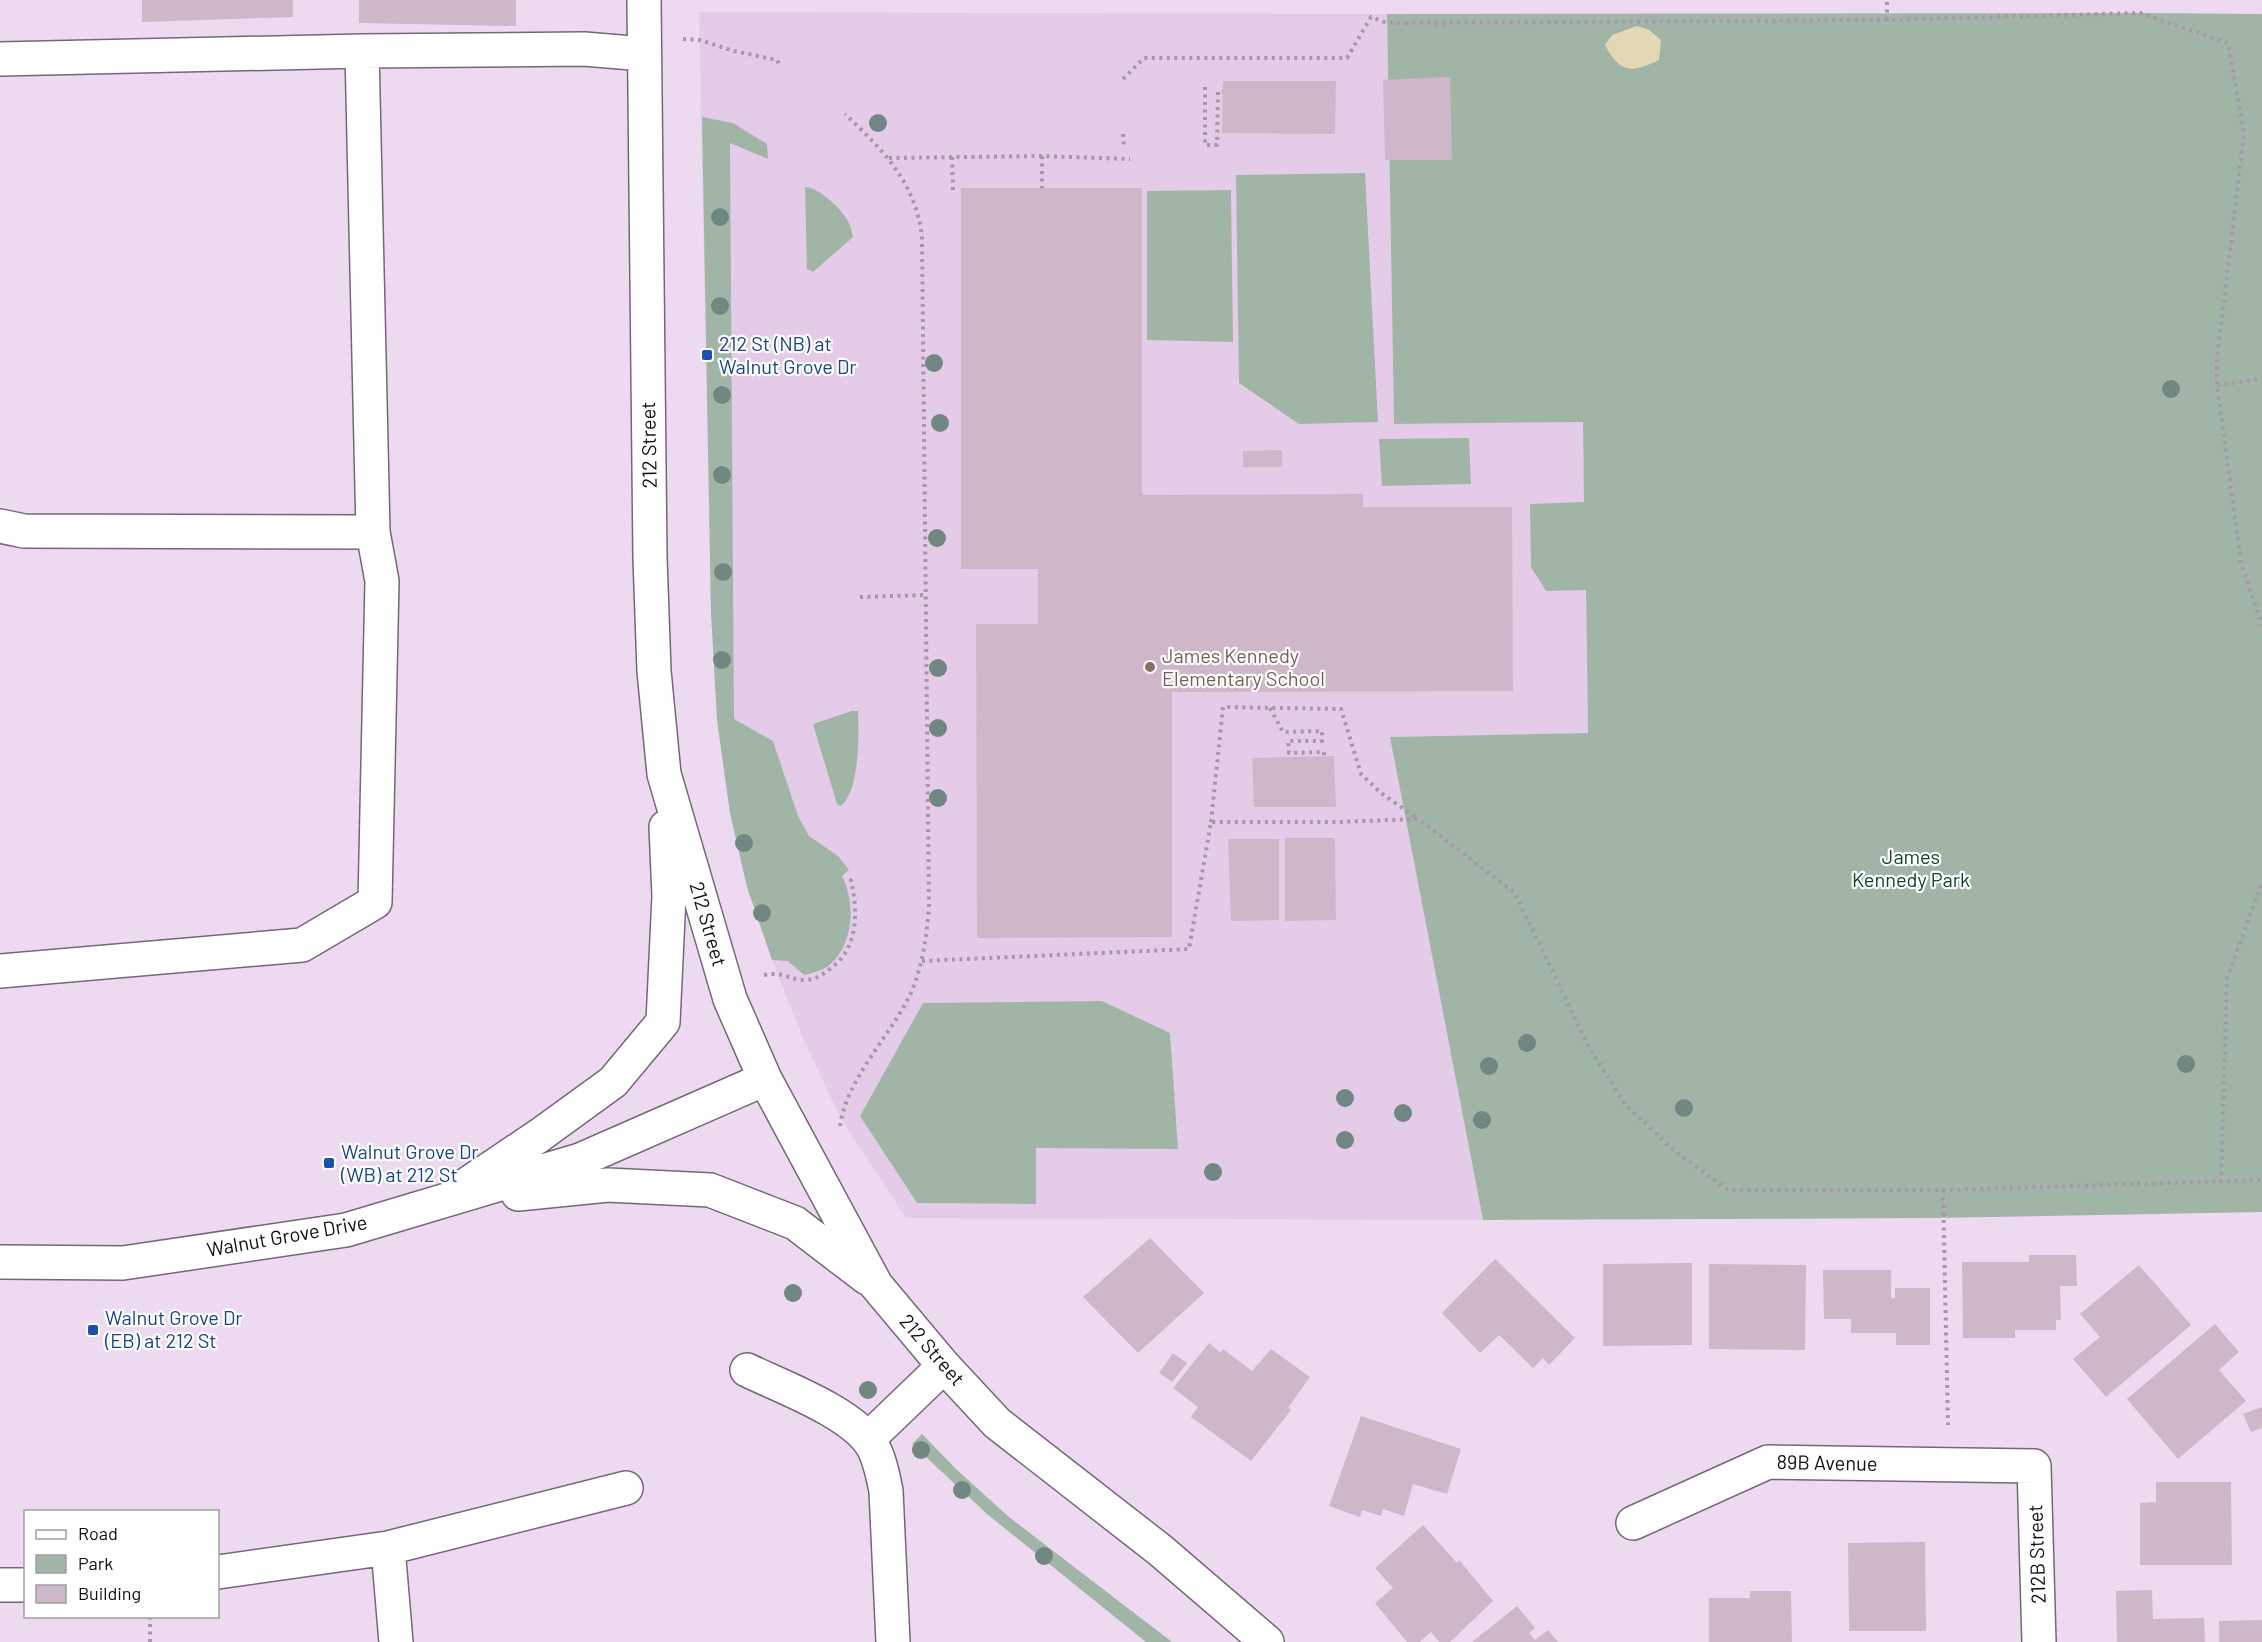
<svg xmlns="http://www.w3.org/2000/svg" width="2262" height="1642" font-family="Barlow,sans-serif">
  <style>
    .built { fill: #e4cce9 }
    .green { fill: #a1b5a7 }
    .sand { fill: #e2d8b3 }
    .building { fill: #cfb7ca }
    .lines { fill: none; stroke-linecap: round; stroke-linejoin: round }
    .minor-casing { stroke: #76667a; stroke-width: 36 }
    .path { stroke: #a697a9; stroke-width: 4; stroke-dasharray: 3 4.5; stroke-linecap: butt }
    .minor { stroke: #fff; stroke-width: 33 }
    .tree { fill: #718882 }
    .transit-dot { fill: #1a4fb4; stroke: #fff; stroke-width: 2 }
    .education-dot { fill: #8d6e63; stroke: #fff; stroke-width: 2 }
    .labels { text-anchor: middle; stroke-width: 4.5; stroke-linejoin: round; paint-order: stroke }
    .transit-label { font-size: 20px; fill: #164399; stroke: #fff; text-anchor: start }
    .street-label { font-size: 20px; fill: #130c14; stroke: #fff }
    .education-label { font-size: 20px; fill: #785e54; stroke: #fff; text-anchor: start }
    .park-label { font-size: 20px; fill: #0c4428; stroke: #fff }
  </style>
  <rect width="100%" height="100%" fill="#eddaf1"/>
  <!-- built -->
  <path class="built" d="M699,12l688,2 7,410 189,-3 5,312 -197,4 92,483 -577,-2 -65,-99 -38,-81 -26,-65 -30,-86 -17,-74 -13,-93 -6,-107z"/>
  <!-- green -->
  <path class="green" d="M2140,13l122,1v1198l-328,6 -451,2 -93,-483 198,-4 -2,-143 -40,1 -15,-24 -1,-63 54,-2 -1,-80 -189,2 -7,-410z
    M702,117l31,6 34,21 1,15 -38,-16 4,576 39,22 25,75 11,20 29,20 11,14 -7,6c14,27 12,71 -15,91 -7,4 -15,6 -23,8l-16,-14 -16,-1 -25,-73 -17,-74 -13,-93 -6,-107z
    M1365,173l13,249 -79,2 -60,-41 -3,-208z
    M805,187c14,0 38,23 44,36 2,4 3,9 4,14l-40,35 -6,-3z
    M1231,190l2,152 -86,-2v-149z
    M1469,438l2,46 -89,2 -3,-47z
    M852,711h6c1,21 2,83 -18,95l-3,-2 -24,-80z
    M1102,1001l68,32 8,116 -142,-1v56l-119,-1 -57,-87 63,-113z
    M922,1434l34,35 53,48 163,125h-26l-159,-128 -75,-70z"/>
  <!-- sand -->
  <path class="sand" d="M1637,26l12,4 12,10 -2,20c-27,13 -39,14 -54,-15l7,-10z"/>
  <!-- building -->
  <path class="building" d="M142,0h151v17l-151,5z
    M359,0h157v26l-157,-3z
    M1450,77l2,83h-67l-2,-80z
    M1223,81h113l-1,53 -113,-1z
    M961,188h181v307l221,-1v13h149l1,184 -341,1v245l-195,1 -1,-314h62v-55h-77z
    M1282,450v17h-39v-16z
    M1334,756l2,51h-82l-2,-49z
    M1285,838h50l1,82 -51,1z
    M1228,839h51v81l-48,1z
    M1150,1238l54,55 -66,60 -55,-56z
    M2029,1255h47l1,31h-17l1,34h-5v10h-41v8h-52l-1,-76h67z
    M1495,1259l80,79 -26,27 -6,-7 -10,10 -34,-33 -19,18 -38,-40z
    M1692,1263v82l-89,1v-82z
    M1709,1264l97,1 -1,85 -96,-1z
    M2139,1265l52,60 -85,72 -33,-38 27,-22 -20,-23z
    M1823,1270h68v28h4v-10h35v57h-34v-12h-45v-14h-27z
    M2215,1324l24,28 -20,18 27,31 -68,58 -51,-60z
    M1209,1343l12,10 2,-4 29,22 19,-22 39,28 -22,31 3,2 -40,51 -60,-44 7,-10 -25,-19z
    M1173,1353l14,10 -15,19 -13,-9z
    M2262,1407v21l-11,4 -8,-18z
    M1361,1416l100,33 -14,45 -34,-10 -9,32 -21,-7 -2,7 -19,-6 -2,7 -31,-11z
    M2156,1482h75l1,83h-92v-62l16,-1z
    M1423,1525l34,38 2,-3 34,41 -43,41h-11l-8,-10 -11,10h-13l-32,-39 18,-15 -18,-20z
    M1925,1542l1,89h-77l-1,-88z
    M2152,1590l1,29 51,-1 1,24h-88l-1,-51z
    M1750,1591h41l1,51h-83v-44h41z
    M1517,1606l18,22 -6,5 6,7 13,-10 10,12h-86z
    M2262,1620v22h-43v-21z"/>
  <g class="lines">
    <!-- minor casing -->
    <g class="minor-casing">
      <path id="minor" d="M644,0l6,558 4,113 10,103 66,225 35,80 111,206 68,81 53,57 163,127 107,92
        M362,51l222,-2 60,5
        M0,59l362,-8 11,481 9,49 -7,321 -73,43 -302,26
        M0,526l24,5 349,1
        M469,1183l71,-48 73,-53 50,-60 6,-126 -3,-69
        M518,1194l90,-9 102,5 85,33 72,55
        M0,1262l123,1 223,-33 234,-70 185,-81
        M747,1370c35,17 107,43 126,77 7,13 10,29 13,44l7,151
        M868,1439l76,-73
        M1633,1523l135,-61 266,4 5,176
        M388,1548l8,94
        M218,1572l170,-24 238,-60
        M0,1585h26"/>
    </g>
    <!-- path -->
    <path class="path" d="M1887,20v-20
      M683,39l17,1 34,11 43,9 3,6
      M1123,79l21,-21h203l24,-41 16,6 500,-3 253,-7 88,30 16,91 -27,224v27l24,177 21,64
      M1205,87v58h12l1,-53h5
      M1123,134l1,13
      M1042,156v32
      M952,157l1,34
      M889,158l153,-2 88,3
      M2217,385l45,-6
      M860,597l65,-2
      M1270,708l13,24 39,-1v10h-34l1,12 35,-1v4
      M1211,822l12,-115 118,2 20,65 20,19 37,26
      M922,961l267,-12 22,-127h126l81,-3 97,74 72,151 37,59 49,47 55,40h215l319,-10
      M764,975c20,-4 24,5 41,5 10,0 17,-5 25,-11 29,-21 28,-57 21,-89l4,-2
      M840,1126c6,-45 47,-87 68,-127 14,-28 18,-59 21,-90l-7,-672c-6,-54 -39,-87 -77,-123
      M2221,1182l6,-203 35,-97
      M1943,1190l5,235
      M150,1642v-26"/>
    <!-- minor -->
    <use href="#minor" class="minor"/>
  </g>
  <!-- trees -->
  <g class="tree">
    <circle cx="878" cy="123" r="9"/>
    <circle cx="720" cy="217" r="9"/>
    <circle cx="720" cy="306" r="9"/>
    <circle cx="934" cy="363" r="9"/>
    <circle cx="2171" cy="389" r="9"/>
    <circle cx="722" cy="395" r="9"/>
    <circle cx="940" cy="423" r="9"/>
    <circle cx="722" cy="475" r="9"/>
    <circle cx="937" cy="538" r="9"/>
    <circle cx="723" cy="572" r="9"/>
    <circle cx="722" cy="660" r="9"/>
    <circle cx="938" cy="668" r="9"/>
    <circle cx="938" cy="728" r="9"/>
    <circle cx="938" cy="798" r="9"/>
    <circle cx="744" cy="843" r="9"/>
    <circle cx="762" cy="913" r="9"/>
    <circle cx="1527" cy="1043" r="9"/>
    <circle cx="2186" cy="1064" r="9"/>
    <circle cx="1489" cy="1066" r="9"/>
    <circle cx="1345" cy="1098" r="9"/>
    <circle cx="1684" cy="1108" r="9"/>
    <circle cx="1403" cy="1113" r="9"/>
    <circle cx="1482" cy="1120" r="9"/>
    <circle cx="1345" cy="1140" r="9"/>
    <circle cx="1213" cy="1172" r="9"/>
    <circle cx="793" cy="1293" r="9"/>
    <circle cx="868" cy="1390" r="9"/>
    <circle cx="921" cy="1450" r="9"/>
    <circle cx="962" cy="1490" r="9"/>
    <circle cx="1044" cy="1556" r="9"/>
  </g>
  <!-- markers -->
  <g class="transit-dot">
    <rect x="701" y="349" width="12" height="12" rx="3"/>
    <rect x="323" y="1157" width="12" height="12" rx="3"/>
    <rect x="87" y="1324" width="12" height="12" rx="3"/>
  </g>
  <circle class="education-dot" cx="1150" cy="667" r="6"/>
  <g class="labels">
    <!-- transit labels -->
    <g class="transit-label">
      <text x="719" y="351">212 St (NB) at<tspan x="719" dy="23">Walnut Grove Dr</tspan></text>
      <text x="341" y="1159">Walnut Grove Dr<tspan x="341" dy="23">(WB) at 212 St</tspan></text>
      <text x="105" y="1325">Walnut Grove Dr<tspan x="105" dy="23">(EB) at 212 St</tspan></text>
    </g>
    <!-- street labels -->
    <g class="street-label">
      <text transform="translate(649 445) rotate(-91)" y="7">212 Street</text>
      <text transform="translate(708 924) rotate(74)" y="7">212 Street</text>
      <text transform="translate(287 1236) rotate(-10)" y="7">Walnut Grove Drive</text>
      <text transform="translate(932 1350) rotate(49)" y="7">212 Street</text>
      <text transform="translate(1827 1463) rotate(1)" y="7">89B Avenue</text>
      <text transform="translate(2037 1554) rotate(-92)" y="7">212B Street</text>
    </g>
    <!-- education labels -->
    <g class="education-label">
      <text x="1162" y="663">James Kennedy<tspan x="1162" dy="23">Elementary School</tspan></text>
    </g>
    <!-- park labels -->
    <g class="park-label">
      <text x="1911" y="864">James<tspan x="1911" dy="23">Kennedy Park</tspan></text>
    </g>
  </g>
  <!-- legend -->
  <rect x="24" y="1510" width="195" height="108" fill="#ffffff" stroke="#a19ea1" stroke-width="1.5"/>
  <rect x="36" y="1530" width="30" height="9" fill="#ffffff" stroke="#a19ea1" stroke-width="1.5"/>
  <text x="78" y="1540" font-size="18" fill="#130c14">Road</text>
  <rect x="36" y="1555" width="30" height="18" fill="#a1b5a7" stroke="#a19ea1" stroke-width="1.5"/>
  <text x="78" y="1570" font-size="18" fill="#130c14">Park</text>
  <rect x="36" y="1585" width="30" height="18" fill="#cfb7ca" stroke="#a19ea1" stroke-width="1.5"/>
  <text x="78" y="1600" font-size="18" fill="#130c14">Building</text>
</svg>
